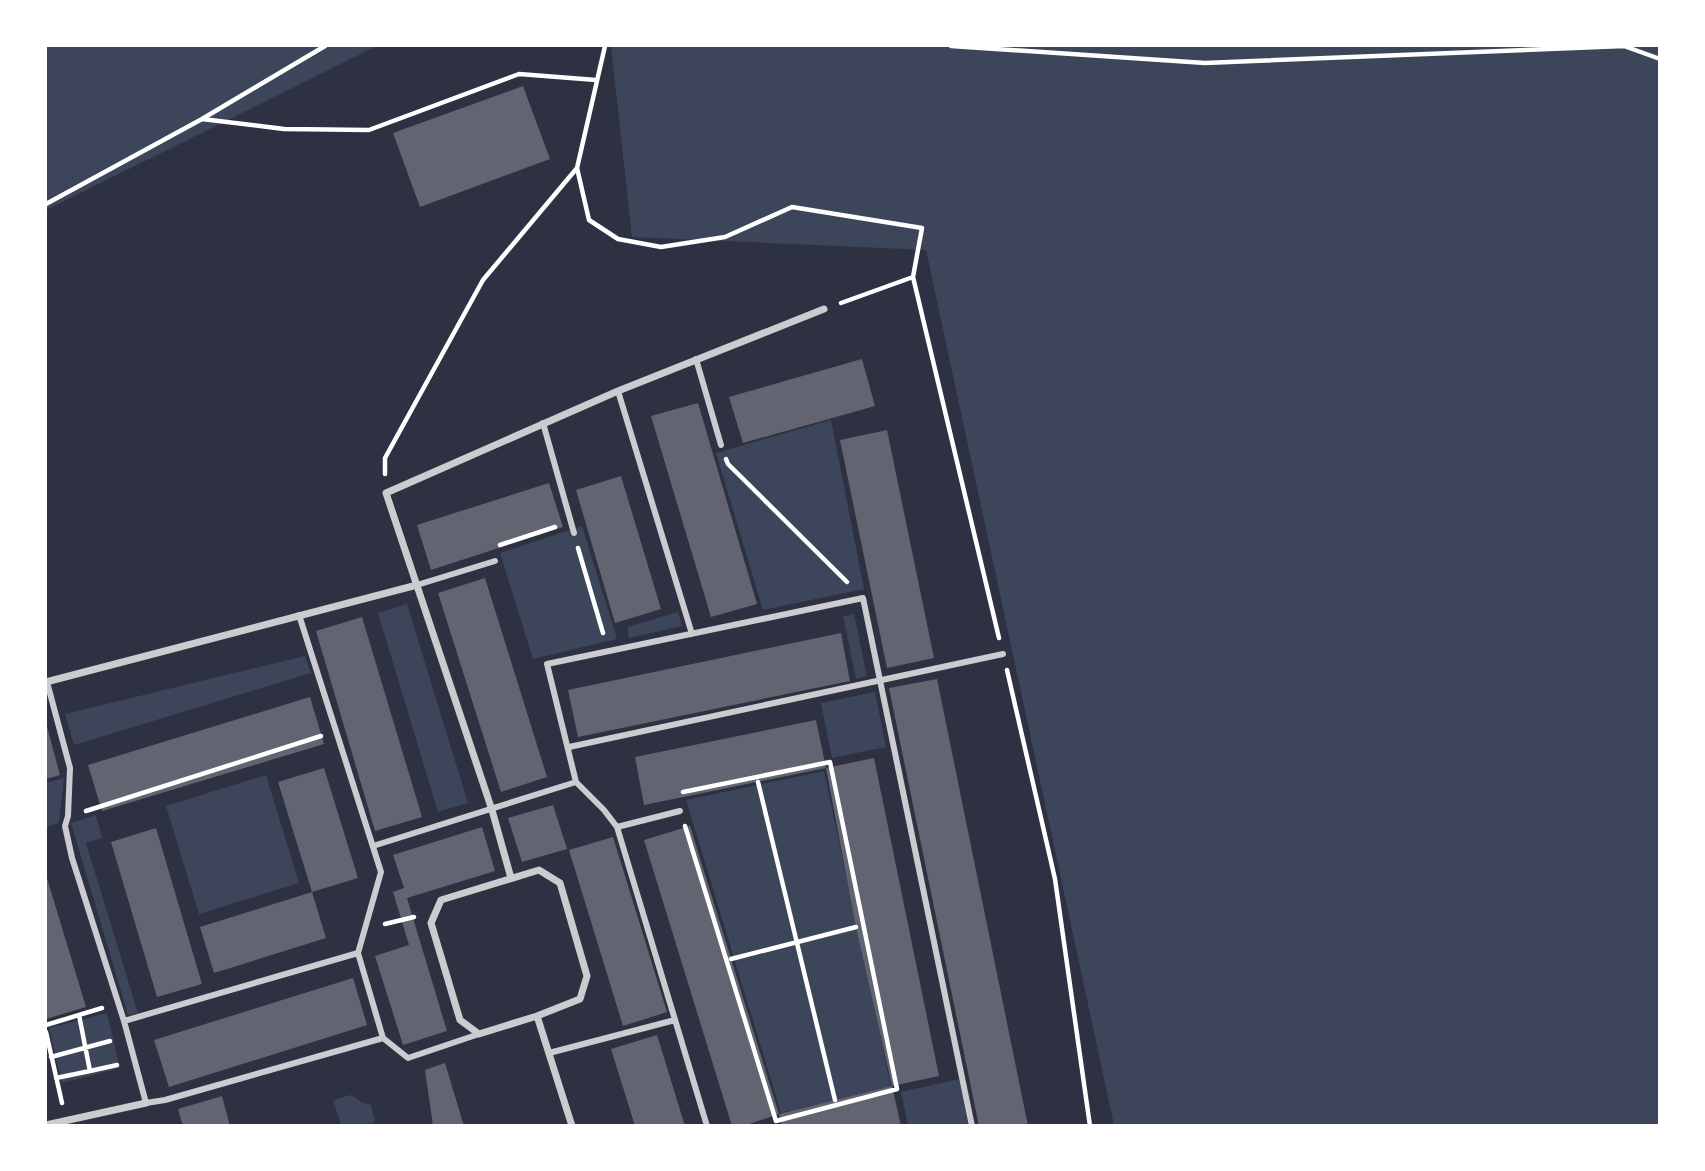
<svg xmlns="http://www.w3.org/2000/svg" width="1705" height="1171" font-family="'Crimson Pro',serif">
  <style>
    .green { fill: #3c4559 }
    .building { fill: #626471 }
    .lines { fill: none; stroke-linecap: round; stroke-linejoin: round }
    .path { stroke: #fff; stroke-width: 4.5 }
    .pedestrian { stroke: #caccd0; stroke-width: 6 }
    .minor { stroke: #caccd0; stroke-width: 7 }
  </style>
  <rect width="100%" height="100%" fill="#2d3142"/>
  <!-- green -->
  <path class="green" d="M46,46h331l-331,164z
    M611,46h1048v1079h-545l-188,-875 -294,-13z
    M831,420l33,169 -101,21 -47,-157z
    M582,526l35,113 -84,20 -33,-106z
    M407,604l61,199 -30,9 -60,-199z
    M678,612l4,14 -53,12 -2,-11z
    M854,614l13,62 -11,3 -13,-63z
    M305,656l6,17 -237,72 -9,-31z
    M875,692l11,55 -54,11 -11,-55z
    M824,771l67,316 -110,26 -95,-313z
    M266,775l33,108 -100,31 -33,-108z
    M64,778l-5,45 -13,4v-44z
    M96,815l6,23 -16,5 52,170 -10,2 -57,-192z
    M107,1013l13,55 -58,15 -13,-55z
    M959,1079l10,46h-61l-7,-33z
    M351,1095l12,8 8,2 4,17 -11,3h-23l-8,-25z"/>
  <!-- building -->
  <path class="building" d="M523,86l27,73 -130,48 -27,-74z
    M862,359l13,47 -132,37 -14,-46z
    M698,403l59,201 -46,13 -60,-201z
    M887,430l47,228 -47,10 -47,-228z
    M621,476l40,133 -46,14 -39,-133z
    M549,483l14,44 -132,43 -14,-45z
    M485,578l62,199 -46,15 -63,-199z
    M362,617l60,200 -47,14 -59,-200z
    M841,633l9,48 -272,56 -10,-47z
    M937,679l91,447h-49l-90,-438z
    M310,697l14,47 -222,67 -14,-46z
    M816,720l10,48 -182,37 -9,-48z
    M46,723l14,52 -14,4z
    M874,758l65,318 -47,10 -36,-159 -30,-159z
    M324,768l34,110 -46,14 14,46 -112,35 -14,-46 112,-35 -34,-110z
    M553,805l14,44 -45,13 -14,-44z
    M690,826l89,288 -36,12h-11l-88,-286z
    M482,827l13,44 -88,27 40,133 -44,14 -28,-89 34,-11 -16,-53 11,-4 -11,-33z
    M156,828l46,156 -45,13 -46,-155z
    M613,837l54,175 -44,14 -54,-176z
    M46,875l40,132 -40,12z
    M353,978l14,47 -198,62 -15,-47z
    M657,1035l28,91h-50l-24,-77z
    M445,1063l19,63h-31l-8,-56z
    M892,1086l9,40h-119l-3,-12z
    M222,1096l8,30h-47l-5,-17z"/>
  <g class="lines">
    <!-- path -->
    <path class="path" d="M951,46l254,17 419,-17 36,13
      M202,119l82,10 85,1 150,-56 77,6
      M577,168l12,52 29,19 43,8 64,-10 67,-30 130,21 -9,49
      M46,204l156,-85 123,-73
      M841,303l72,-26 86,361
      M726,459l2,5 119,118
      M385,474v-16l98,-178 94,-112 28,-122
      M500,545l55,-18
      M578,548l25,85
      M1007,670l48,209 35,247
      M758,782l77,318
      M683,792l147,-30 67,327 -121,32 -91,-295
      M86,811l235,-75
      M385,924l29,-7
      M731,959l125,-32
      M46,1025l56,-17
      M46,1032l16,71
      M51,1057l59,-16
      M90,1071l27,-6
      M56,1078l34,-7 -11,-56"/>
    <!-- pedestrian -->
    <path class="pedestrian" d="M696,359l25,86
      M618,391l74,243
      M543,423l31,110
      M417,585l78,-24
      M299,615l82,257 -23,81 25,85
      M47,682l23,86 -2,48 -3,10 7,32 52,163 22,82 19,-3 218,-62 25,20 71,-24
      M569,747l434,-93
      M576,782l-29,-118 316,-66 109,528
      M617,827l63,-16
      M373,846l203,-64 28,28 13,17 90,299
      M124,1021l234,-68
      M549,1053l126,-33"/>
    <!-- minor -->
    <path class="minor" d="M46,682l371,-97
      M539,870l21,13 27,93 -7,23 -43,17 -58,18 -19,-14 -29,-97 10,-23z
      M511,878l-19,-68 -106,-317 232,-102 206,-82
      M537,1016l35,110
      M46,1125l100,-22"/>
  </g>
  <!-- border -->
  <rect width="1705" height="1171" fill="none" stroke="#ffffff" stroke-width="94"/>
</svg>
